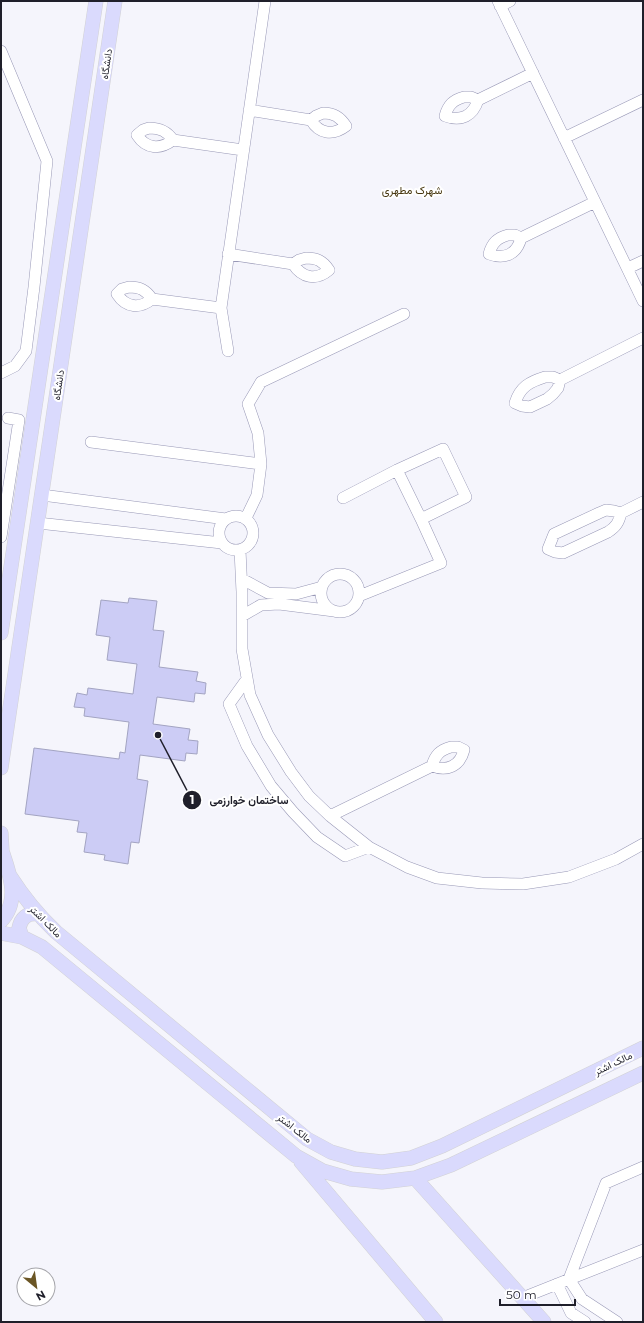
<svg xmlns="http://www.w3.org/2000/svg" width="644" height="1323" font-family="Montserrat,Vazirmatn,sans-serif">
  <style>
    .building { fill: #ccccf5; stroke: #a3a4c2 }
    .lines { fill: none; stroke-linecap: round; stroke-linejoin: round }
    .minor-casing { stroke: #9898b6; stroke-width: 12 }
    .major-casing { stroke: #d2d2d4; stroke-width: 15 }
    .minor { stroke: #fff; stroke-width: 11 }
    .major { stroke: #dadafd; stroke-width: 14 }
    .labels { text-anchor: middle; stroke-width: 4; stroke-linejoin: round; paint-order: stroke }
    .street-label { font-size: 10px; fill: #1f1f2a; stroke: #fff }
    .neighbourhood-label { font-size: 11px; fill: #46360e; stroke: #fff }
    .leader { fill: none; stroke: #1f1f2a; stroke-width: 1.5 }
    .callout-dot { fill: #1f1f2a; stroke: #fff; stroke-width: 1.5 }
    .mark-label { font-size: 12px; text-anchor: middle; font-weight: bold; fill: #fff }
    .callout-label { font-size: 11px; text-anchor: middle; font-weight: bold; fill: #1f1f2a; stroke: #fff; stroke-width: 4; stroke-linejoin: round; paint-order: stroke }
  </style>
  <rect width="100%" height="100%" fill="#f5f5fc"/>
  <!-- building -->
  <path class="building" d="M129,598l28,3 -4,29 11,1 -5,36 39,5 -2,9 10,2 -1,11 -10,-1 -1,9 -37,-5 -4,27 37,5 -2,11 10,1 -1,13 -11,-1 -1,8 -45,-6 -3,24 11,2 -9,62 -8,-1 -3,22 -24,-4 1,-5 -21,-3 3,-19 -10,-1 2,-11 -54,-7 9,-66 85,11 1,-7 5,1 4,-31 -45,-6 1,-8 -11,-1 3,-14 10,2 1,-7 45,6 4,-30 -30,-4 3,-23 -14,-2 5,-35 27,3z"/>
  <g class="lines">
    <!-- minor casing -->
    <g class="minor-casing">
      <path id="minor" d="M498,1l145,300
        M500,6l10,-5
        M1,51l46,110 -13,126 -8,64 -11,15 -14,7
        M464,97h7l7,3c-5,16 -17,22 -33,16 3,-11 8,-16 19,-19z
        M478,100l55,-27
        M249,110l62,10
        M323,113c11,0 17,4 23,13 -13,10 -27,8 -35,-6l5,-4z
        M149,128c11,0 18,3 24,12 -13,10 -27,9 -36,-5l6,-5z
        M564,138l79,-38
        M173,140l70,10
        M508,235h7l6,3c-4,16 -16,22 -32,16 3,-11 8,-16 19,-19z
        M521,238l74,-36
        M228,254l65,10
        M306,258c11,0 17,3 23,12 -13,11 -27,8 -36,-6l6,-4z
        M628,268l15,-7
        M129,287c11,0 17,3 23,12 -12,10 -26,9 -35,-5l5,-5z
        M152,299l69,9
        M228,351l-7,-43 44,-307
        M545,377h8l7,3 -2,8 -5,6 -6,5 -17,8 -8,-1 -7,-3c5,-16 14,-21 30,-26z
        M560,380l83,-42
        M91,442l170,22
        M397,470l24,49
        M42,495l184,24
        M343,498l54,-28 46,-21 23,48 -45,22 20,44 -82,33
        M606,510l8,1 7,2c-2,9 -5,14 -13,19l-45,21 -8,-1 -7,-3 6,-15 45,-21z
        M621,513l22,-11
        M219 533a17 17 0 1 1 34 0a17 17 0 1 1-34 0Z
        M246,518l11,-23 4,-31 -3,-31 -10,-29 13,-22 143,-68
        M38,523l184,20
        M1,537l18,-117 -11,-2
        M240,550l2,42v57l8,46 18,40 23,37 18,24 21,20 39,31 38,20 30,11 45,5 41,1 46,-7 47,-18 27,-15
        M321 593a19 19 0 1 1 38 0a19 19 0 1 1-38 0Z
        M242,579l26,14 28,1 26,-7
        M242,616l19,-11 18,-1 55,7
        M247,679l-18,25 18,42 24,40 22,26 24,25 28,19 24,-9
        M451,747h7l6,3c-4,16 -17,22 -32,16 3,-11 8,-16 19,-19z
        M330,816l102,-50
        M557,1284l14,29 14,9
        M527,1296l116,-46
        M617,1322l-35,-23 -13,-20 37,-96 37,-16"/>
    </g>
    <!-- major casing -->
    <g class="major-casing">
      <path id="major" d="M1,633l95,-632
        M1,768l114,-767
        M1,833l1,17
        M1,848c8,24 20,52 0,73
        M10,876c14,22 27,38 46,56l251,207 24,13 24,7 27,3 29,-4 31,-12 201,-98
        M1,933l21,4 20,10 254,209 27,15 28,8 31,3 33,-4 36,-13 192,-92
        M22,937l-3,-9c2,-10 8,-15 18,-14
        M301,1162l135,160
        M415,1178l129,144"/>
    </g>
    <!-- minor -->
    <use href="#minor" class="minor"/>
    <!-- major -->
    <use href="#major" class="major"/>
  </g>
  <g class="labels">
    <!-- street labels -->
    <g class="street-label">
      <text transform="translate(106 64) rotate(-82)" y="4">دانشگاه</text>
      <text transform="translate(58 385) rotate(-82)" y="4">دانشگاه</text>
      <text transform="translate(46 921) rotate(45)" y="4">مالک اشتر</text>
      <text transform="translate(613 1063) rotate(-26)" y="4">مالک اشتر</text>
      <text transform="translate(295 1128) rotate(38)" y="4">مالک اشتر</text>
    </g>
    <!-- neighbourhood labels -->
    <g class="neighbourhood-label">
      <text x="412" y="194">شهرک مطهری</text>
    </g>
  </g>
  <!-- callouts -->
  <path class="leader" d="M158 735L192 800"/>
  <g class="callout-dot">
    <circle cx="158" cy="735" r="4"/>
    <circle cx="192" cy="800" r="10"/>
  </g>
  <g class="mark-label">
    <text x="192" y="804">1</text>
  </g>
  <g class="callout-label">
    <text x="249" y="804">ساختمان خوارزمی</text>
  </g>
  <!-- border -->
  <rect width="644" height="1323" fill="none" stroke="#1f1f2a" stroke-width="4"/>
  <!-- north arrow -->
  <g transform="translate(36 1287) rotate(151)"><circle r="19" fill="#ffffff" stroke="#a5a5aa"/>
  <path d="M0-3L7 15L0 10L-7 15Z" fill="#6b5625"/>
  <text y="-6" font-size="11" font-weight="bold" text-anchor="middle" fill="#1f1f2a">N</text>
  </g>
  <!-- scale -->
  <path d="M500 1299v6h75v-6" fill="none" stroke="#1f1f2a" stroke-width="2"/>
  <text x="506" y="1299" font-size="12" fill="#1f1f2a" stroke="#ffffff" stroke-width="3" paint-order="stroke">50 m</text>
</svg>
